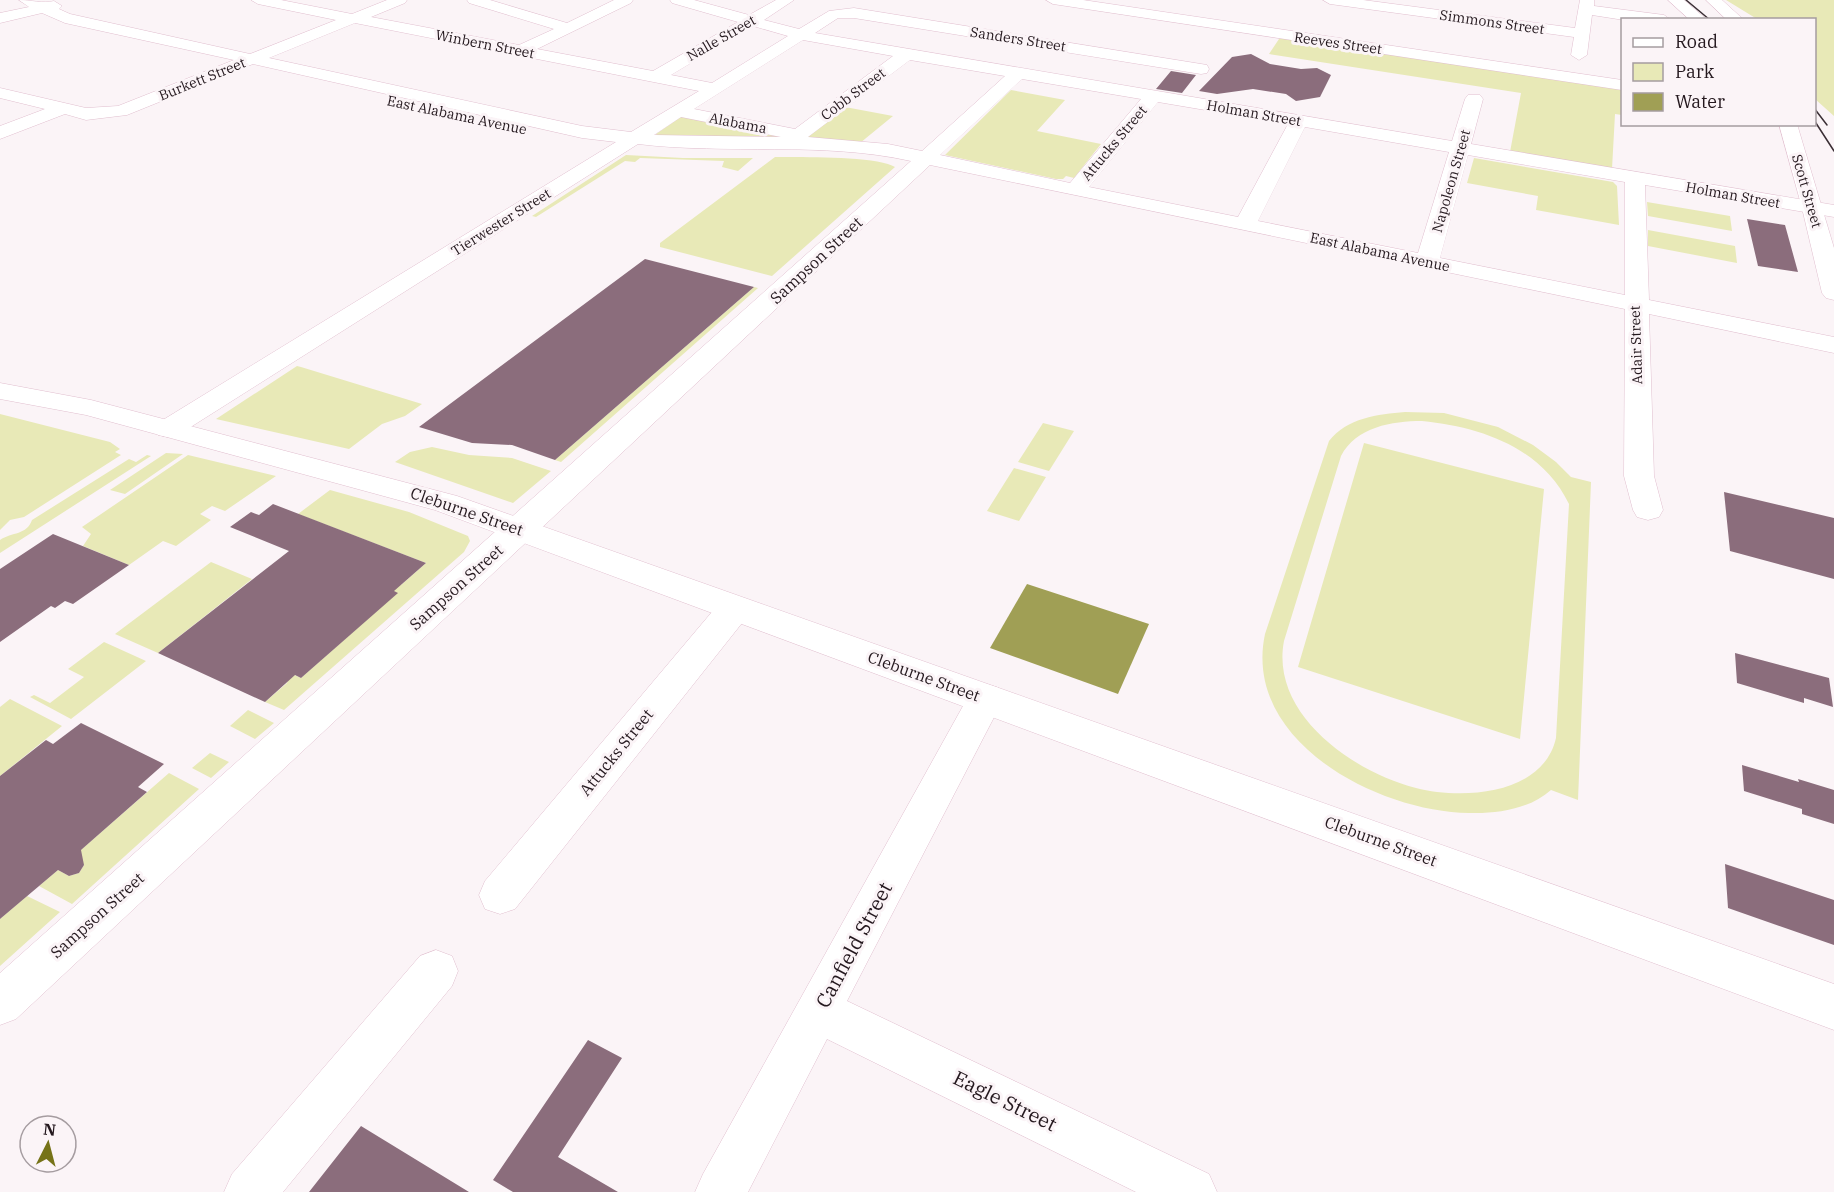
<svg xmlns="http://www.w3.org/2000/svg" width="1834" height="1192" font-family="'IBM Plex Serif',serif">
  <style>
    .green { fill: #e8e9b7; fill-rule: evenodd }
    .water { fill: #a09f55 }
    .building { fill: #8b6d7c }
    .lines { fill: none; stroke-linecap: round; stroke-linejoin: round }
    .minor-casing { stroke: #e1bfcf; stroke-width: 1 }
    .major-casing { stroke: #e1bfcf; stroke-width: 1 }
    .minor { fill: #fff; fill-rule: evenodd }
    .major { fill: #fff; fill-rule: evenodd }
    .tram { stroke: #3b2f35; stroke-width: 1.5 }
    .labels { text-anchor: middle; stroke-width: 6; stroke-linejoin: round; paint-order: stroke }
    .far-street-label { font-size: 14px; fill: #24181e; stroke: #fbf4f7 }
    .street-label { font-size: 16px; fill: #24181e; stroke: #fbf4f7 }
    .near-street-label { font-size: 20px; fill: #24181e; stroke: #fbf4f7 }
  </style>
  <rect width="100%" height="100%" fill="#fbf4f7"/>
  <!-- green -->
  <path class="green" d="M1726,0h108v116l-19,-17 -1,-79 -57,-1z
    M1281,36l341,51v28l-7,-1 -3,55 -102,-17 11,-59 -252,-39z
    M1011,90l54,10 -28,31 64,13 -27,34 -8,-2 -3,3h-7l-111,-24z
    M845,107l48,9 -33,27 -58,-5z
    M682,116l106,20 -3,2 -128,-2 -1,-2z
    M626,155l57,3h70l-15,13 -16,-4 2,-6 -84,-3 -5,4 -10,-1 -89,56 -4,-1z
    M775,157c23,0 104,-1 120,10l-123,109 -112,-29v-4z
    M1474,158l139,24 4,4 2,39 -83,-15 2,-14 -71,-13z
    M1647,202l83,14 2,15 -84,-15z
    M1648,230l87,16 2,17 -89,-17z
    M754,287l4,1 -197,174 -6,-2z
    M297,366l4,1 121,37 -17,12 -23,8 -33,25 -133,-30z
    M1405,412l39,1 54,14 35,18 23,17 15,15 20,5 -13,318 -27,-10c-21,19 -54,24 -82,23 -90,-1 -227,-71 -204,-179l64,-193c18,-23 49,-27 76,-29zM1422,421c59,6 119,26 147,83l-13,234c-13,57 -93,62 -140,50 -63,-16 -146,-74 -132,-147l57,-185c15,-29 51,-35 81,-35z
    M0,414l110,28 10,7 -5,3 6,3 -97,62 -14,3 -10,10z
    M1043,423l31,8 -25,40 -31,-9z
    M1364,443l180,46 -24,250 -222,-72z
    M432,447l37,8 43,3 39,13 -38,32 -118,-41 15,-10z
    M166,453l17,1 -58,40 -15,-4z
    M147,455l4,1 -151,97v-13c12,-8 27,-5 32,-20l97,-61 7,3z
    M188,455l88,21 -51,35 -13,-5 -12,8 11,6 -35,26 -13,-5 -34,24 -46,-19 8,-12 -9,-7z
    M1014,468l32,9 -27,44 -32,-10z
    M330,490l79,22 59,24 2,5 -6,11 -180,158 -19,-8 22,-19 3,-10 11,5 96,-85 -9,-4 7,-6 6,2 25,-22 -128,-49z
    M211,562l41,17 -94,74 -43,-19z
    M104,642l42,19 -75,58 -41,-22 4,-2 16,8 34,-26 -16,-8z
    M10,699l52,27 -62,50v-69z
    M248,710l26,13 -19,16 -25,-13z
    M210,753l19,9 -18,16 -19,-10z
    M169,773l30,16 -127,115 -33,-18 19,-16 11,6 10,-3 5,-8 -10,-9z
    M27,896l33,16 -60,54v-47z"/>
  <!-- water -->
  <path class="water" d="M1027,584l122,40 -31,70 -128,-46z"/>
  <!-- building -->
  <path class="building" d="M1251,54l19,10 31,5 16,-1 14,7 -11,22 -24,4 -10,-7 -33,-5 -36,5 -18,-3 33,-34z
    M1171,71l25,4 -14,18 -26,-4z
    M1747,219l38,6 13,47 -40,-6z
    M645,259l109,28 -199,173 -43,-15 -40,-2 -53,-16z
    M1724,492l110,26v61l-104,-28z
    M273,504l153,59 -32,28 4,2 -97,85 -6,-3 -30,27 -107,-49 131,-102 -59,-24 21,-15 8,3z
    M53,534l76,31 -56,39 -8,-3 -10,7 -4,-2 -51,36v-73z
    M1735,653l94,25 4,29 -29,-9v5l-67,-20z
    M81,723l83,41 -26,23 9,5 -66,58 3,15 -5,8 -10,3 -11,-6 -58,49v-143l46,-36 7,4z
    M1742,765l57,17 -1,-3 36,11v34l-32,-10v-5l-58,-18z
    M1725,864l109,36v45l-106,-37z
    M588,1040l34,18 -64,99 60,35h-105l-20,-12z
    M361,1126l108,66h-160z"/>
  <g class="lines">
    <!-- minor casing -->
    <g class="minor-casing">
      <path id="minor" d="M19,0c12,0 24,4 35,1l8,5 -3,3 11,5 180,40 86,-34 -78,-16 -7,-4h30l71,14 35,-14h20l-2,3 -34,14 148,28 35,-16 -85,-26 -2,-3h23l77,23 47,-23h19l-2,3 -94,46 116,22 85,-49 -66,-19 -2,-3h24l55,15 27,-15h18l-30,20 35,9 30,-18 25,-3 347,56 6,1 2,4 -2,4 -6,1 -347,-56h-16l-23,15 637,108 13,-42 3,-4h12l3,4 -12,45 363,61v12l-189,-32 4,115 185,37v16l-185,-39 5,162 9,34 -4,7 -11,3 -11,-3 -4,-7 -9,-34 1,-167 -695,-144 -914,854 -16,6v-52l911,-812c-90,-20 -182,-6 -273,-17l-460,291 -10,2 -10,-2 -4,-6 4,-6 458,-281 -34,-4 -329,-74 -126,51 -41,5 -21,-6 -65,25v-13l45,-17 -45,-11v-10l86,20 32,-2 116,-46 -169,-37 -23,-10 -42,10v-10l29,-6zM355,23l344,68 -68,41 -49,-6 -313,-68zM753,26l35,10 -76,47 -41,-8zM803,40l90,16 -98,73 -101,-20zM910,60l95,16 -83,75 -34,-7 -80,-7zM1022,79l119,20 -71,84 -130,-28zM1158,102l130,22 -50,93 -149,-30zM681,117l100,20 -127,-2zM1305,127l144,25 -31,101 -160,-32zM1468,155l157,27v113l-185,-37z
        M1046,0h37l539,80v10l-569,-86z
        M1323,0h40l212,28 5,-28h14v6l70,9 7,5h-47l-32,-5 -5,40 -8,5 -8,-5 3,-18 -244,-33z
        M734,597l12,3 5,9 -5,9 -231,291 -15,5 -15,-5 -6,-14 6,-14 237,-281z
        M986,684l13,4 5,10 -157,303 362,173 8,18h-81l-309,-153 -79,153h-53l8,-18 270,-486z
        M436,950l16,6 6,15 -6,15 -169,206h-59l8,-18 188,-218z"/>
    </g>
    <!-- major casing -->
    <g class="major-casing">
      <path id="major" d="M1668,0h16l23,20h-17z
        M1706,0h16l22,20h-17z
        M1779,124h18l37,124v52l-8,-2 -4,-5 -20,-85z
        M0,383l91,17 366,96 1377,488v46l-1399,-520 -349,-95 -86,-16z"/>
    </g>
    <!-- minor -->
    <use href="#minor" class="minor"/>
    <!-- major -->
    <use href="#major" class="major"/>
    <!-- tram -->
    <path class="tram" d="M1686,0l24,20
      M1814,108l13,17
      M1814,120l20,31"/>
  </g>
  <g class="labels">
    <!-- far-street labels -->
    <g class="far-street-label">
      <text transform="translate(1492 22) rotate(8)" y="5">Simmons Street</text>
      <text transform="translate(721 38) rotate(-30)" y="5">Nalle Street</text>
      <text transform="translate(1018 39) rotate(9)" y="5">Sanders Street</text>
      <text transform="translate(1338 43) rotate(8)" y="5">Reeves Street</text>
      <text transform="translate(485 44) rotate(11)" y="5">Winbern Street</text>
      <text transform="translate(202 79) rotate(-22)" y="5">Burkett Street</text>
      <text transform="translate(853 94) rotate(-37)" y="5">Cobb Street</text>
      <text transform="translate(1254 113) rotate(10)" y="5">Holman Street</text>
      <text transform="translate(457 115) rotate(12)" y="5">East Alabama Avenue</text>
      <text transform="translate(738 123) rotate(11)" y="5">Alabama</text>
      <text transform="translate(1114 143) rotate(-50)" y="5">Attucks Street</text>
      <text transform="translate(1451 181) rotate(-74)" y="5">Napoleon Street</text>
      <text transform="translate(1807 191) rotate(74)" y="5">Scott Street</text>
      <text transform="translate(1733 195) rotate(10)" y="5">Holman Street</text>
      <text transform="translate(501 222) rotate(-32)" y="5">Tierwester Street</text>
      <text transform="translate(1380 252) rotate(12)" y="5">East Alabama Avenue</text>
      <text transform="translate(1636 345) rotate(-92)" y="5">Adair Street</text>
    </g>
    <!-- street labels -->
    <g class="street-label">
      <text transform="translate(816 260) rotate(-43)" y="6">Sampson Street</text>
      <text transform="translate(467 511) rotate(19)" y="6">Cleburne Street</text>
      <text transform="translate(456 587) rotate(-42)" y="6">Sampson Street</text>
      <text transform="translate(924 676) rotate(20)" y="6">Cleburne Street</text>
      <text transform="translate(616 752) rotate(-51)" y="6">Attucks Street</text>
      <text transform="translate(1381 841) rotate(20)" y="6">Cleburne Street</text>
      <text transform="translate(97 915) rotate(-42)" y="6">Sampson Street</text>
    </g>
    <!-- near-street labels -->
    <g class="near-street-label">
      <text transform="translate(854 945) rotate(-62)" y="7">Canfield Street</text>
      <text transform="translate(1005 1101) rotate(26)" y="7">Eagle Street</text>
    </g>
  </g>
  <!-- legend -->
  <rect x="1621" y="18" width="195" height="108" fill="#fbf4f7" stroke="#a59ca0" stroke-width="1.5"/>
  <rect x="1633" y="38" width="30" height="9" fill="#ffffff" stroke="#a59ca0" stroke-width="1.5"/>
  <text x="1675" y="48" font-size="18" fill="#24181e">Road</text>
  <rect x="1633" y="63" width="30" height="18" fill="#e8e9b7" stroke="#a59ca0" stroke-width="1.5"/>
  <text x="1675" y="78" font-size="18" fill="#24181e">Park</text>
  <rect x="1633" y="93" width="30" height="18" fill="#a09f55" stroke="#a59ca0" stroke-width="1.5"/>
  <text x="1675" y="108" font-size="18" fill="#24181e">Water</text>
  <!-- north arrow -->
  <g transform="translate(48 1144) rotate(6)"><circle r="28" fill="#fbf4f7" stroke="#a59ca0" stroke-width="1.5"/>
  <path d="M0-4.5L10 22L0 15L-10 22Z" fill="#767318"/>
  <text y="-9" font-size="16" font-weight="bold" text-anchor="middle" fill="#24181e">N</text>
  </g>
</svg>
